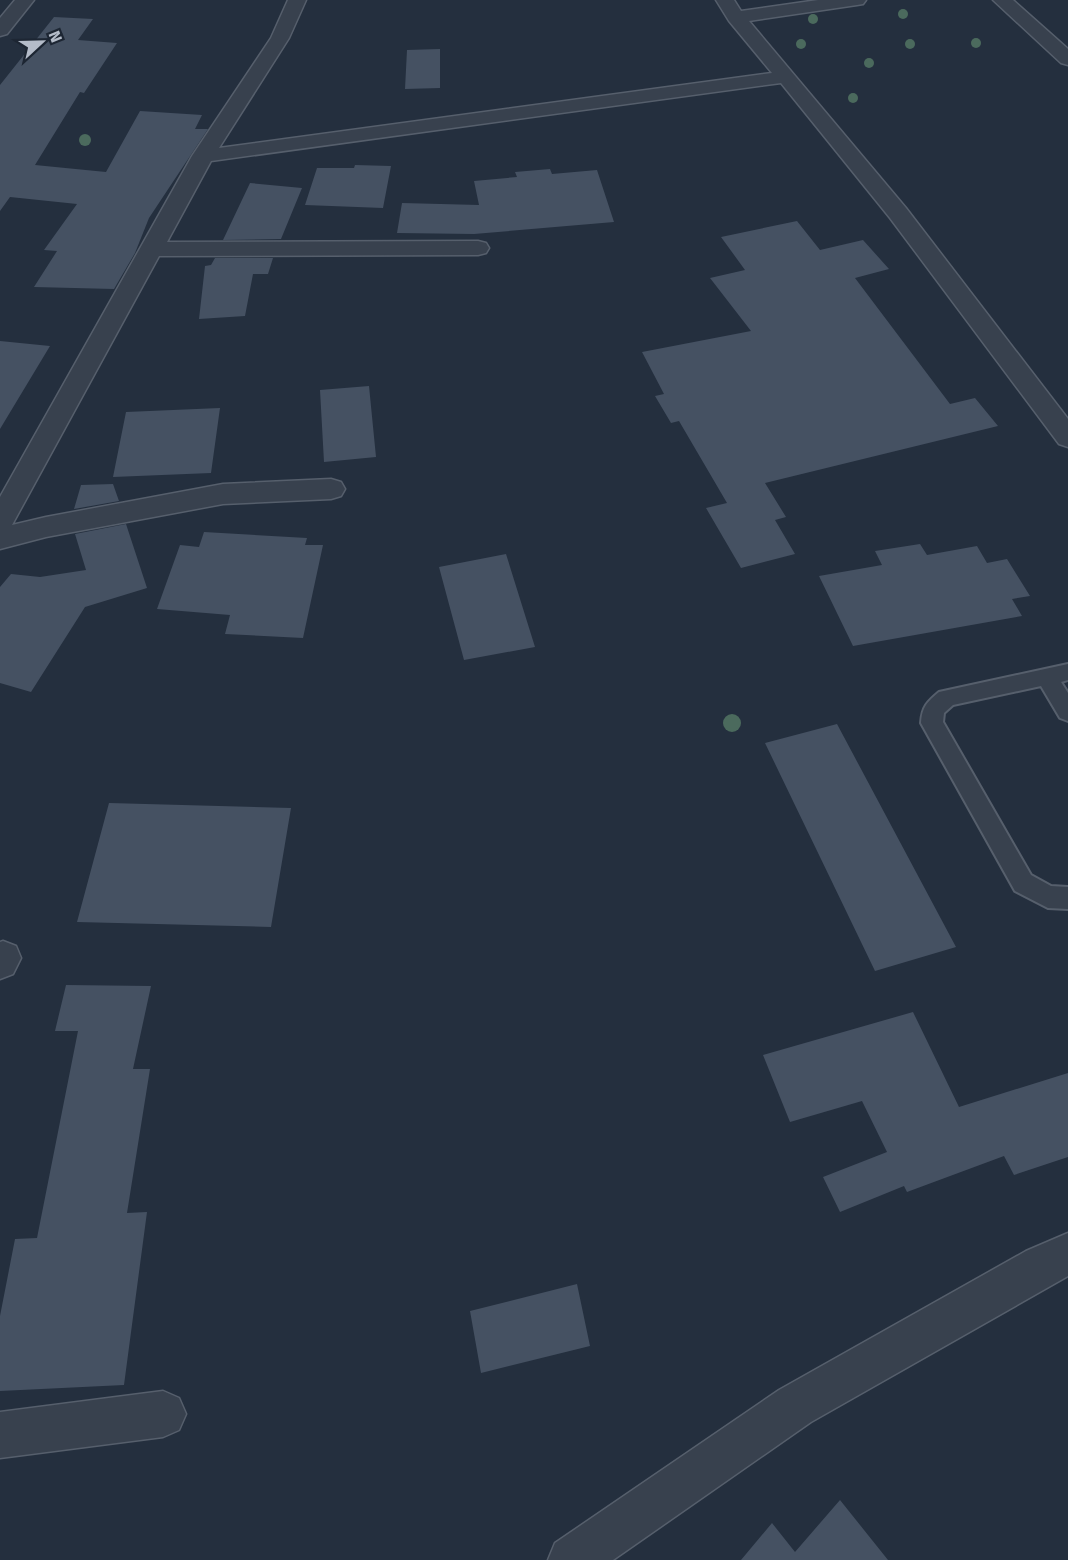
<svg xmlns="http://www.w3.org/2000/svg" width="1068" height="1560" font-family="'Fira Sans',sans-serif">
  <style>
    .building { fill: #455162 }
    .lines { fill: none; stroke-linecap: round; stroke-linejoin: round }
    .service-casing { stroke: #565f6c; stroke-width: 4 }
    .minor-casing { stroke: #565f6c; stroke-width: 3 }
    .service { fill: #38414e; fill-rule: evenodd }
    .minor { fill: #38414e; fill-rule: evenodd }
    .tree { fill: #4b6a5d }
  </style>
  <rect width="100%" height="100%" fill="#242f3e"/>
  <!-- building -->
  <path class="building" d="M54,17l39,2 -15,21 39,3 -33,50 -4,-1 -45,73 71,7 34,-61 62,4 -7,14h13l-59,89 -14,35 -21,36 -80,-2 23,-36 -13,-1 33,-46 -67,-7 -10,14v-126z
    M440,49v39l-35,1 2,-39z
    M355,165l36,1 -8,42 -78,-3 12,-37h37z
    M550,169l2,5 45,-4 17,52 -140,12 -77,-1 5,-30 77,2 -5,-24 43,-4 -2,-5z
    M250,183l52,5 -21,51 -58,1z
    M797,221l23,29 43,-10 26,29 -34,9 95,126 25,-6 23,28 -233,57 21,34 -11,3 20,34 -54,14 -35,-60 21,-5 -48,-82 -8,2 -16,-27 9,-2 -22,-42 109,-21 -41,-53 35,-8 -24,-33z
    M215,258h58l-5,16h-15l-8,42 -46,3 6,-53 6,-1z
    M0,341l50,5 -50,83z
    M369,386l7,71 -52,5 -4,-72z
    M220,408l-9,65 -98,4 13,-65z
    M113,484l6,17 -45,8 7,-24z
    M126,524l21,64 -62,19 -54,85 -31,-9v-96l11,-13 29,3 46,-7 -11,-36z
    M204,532l103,6 -2,7h18l-20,93 -78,-4 5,-19 -73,-6 23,-64 19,2z
    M920,544l7,11 50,-9 10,17 20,-4 23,37 -18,3 10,17 -169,30 -34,-70 63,-11 -7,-14z
    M506,554l29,93 -71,13 -25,-93z
    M837,724l119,223 -81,24 -110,-228z
    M109,803l182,5 -20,119 -194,-5z
    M66,985l85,1 -18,83h17l-23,144 20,-1 -23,173 -124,6v-75l15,-77 22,-1 41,-207h-23z
    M913,1012l46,95 109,-34v84l-54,18 -10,-19 -97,36 -3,-6 -64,26 -17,-35 64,-25 -25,-51 -72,21 -27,-67z
    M577,1284l13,62 -109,27 -11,-62z
    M840,1500l48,60h-147l31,-37 23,29z"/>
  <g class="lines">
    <!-- service casing -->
    <g class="service-casing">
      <path id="service" d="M1068,664v16l-7,2 7,11v28l-8,-3 -19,-32 -88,19 -9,8 -1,9 88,153 20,11 17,1v22l-20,-1 -33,-17 -94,-168c1,-16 6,-21 18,-31z"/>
    </g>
    <!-- minor casing -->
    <g class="minor-casing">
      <path id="minor" d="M15,0h19l-27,34 -7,2v-18z
        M288,0h18l-17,38 -70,110 553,-75 -43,-52 -13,-21h18l7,11 77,-11h48l-3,4 -6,1 -108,16 157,187 162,211v28l-9,-3 -169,-226 -109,-135 -570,78 -44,81 311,-1 8,2 3,5 -3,5 -8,2 -319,1 -147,269 34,-8 177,-33 108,-5 10,3 4,7 -4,7 -10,3 -108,5 -177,33 -46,12v-52l192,-341 79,-118z
        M993,0h20l55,49v16l-7,-2z
        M3,941l13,5 5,12 -8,16 -13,5v-37z
        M1068,1233v43l-257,146 -198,138h-65l7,-17 224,-153 247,-139z
        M163,1391l16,7 7,16 -7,16 -16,7 -163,21v-46z"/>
    </g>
    <!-- service -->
    <use href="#service" class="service"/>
    <!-- minor -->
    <use href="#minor" class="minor"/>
  </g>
  <!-- trees -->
  <g class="tree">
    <circle cx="903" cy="14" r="5"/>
    <circle cx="813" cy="19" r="5"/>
    <circle cx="976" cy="43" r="5"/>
    <circle cx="801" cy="44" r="5"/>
    <circle cx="910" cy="44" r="5"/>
    <circle cx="869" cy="63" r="5"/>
    <circle cx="853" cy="98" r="5"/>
    <circle cx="85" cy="140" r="6"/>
    <circle cx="732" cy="723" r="9"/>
  </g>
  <!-- north arrow -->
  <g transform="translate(42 42) rotate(68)" stroke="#1d2633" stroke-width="4.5" paint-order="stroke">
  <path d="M0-4.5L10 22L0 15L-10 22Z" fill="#b4bcc9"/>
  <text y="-9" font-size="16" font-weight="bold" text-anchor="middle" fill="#b4bcc9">N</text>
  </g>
</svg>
